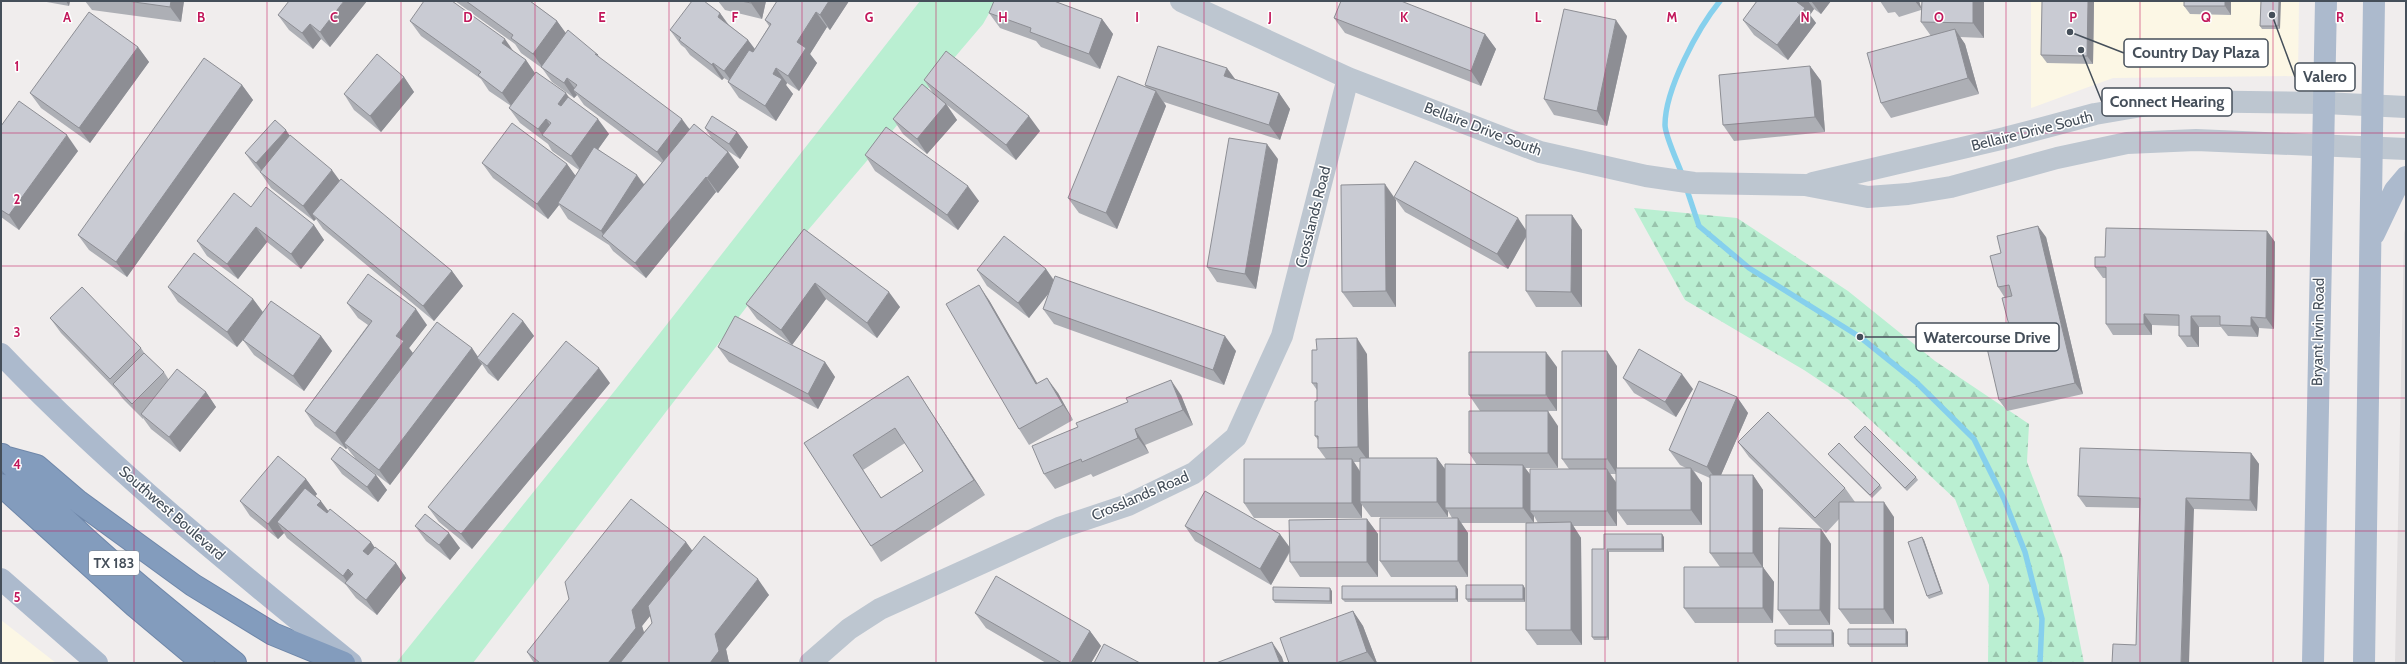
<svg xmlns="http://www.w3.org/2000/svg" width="2407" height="664" font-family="Cabin,sans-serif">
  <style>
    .commercial { fill: #fcf7e5 }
    .education { fill: #e1dedf }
    .green { fill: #baefd2 }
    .forest { fill: url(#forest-firs) }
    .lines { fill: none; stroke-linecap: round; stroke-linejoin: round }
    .stream { stroke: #86d0ed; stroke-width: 5.5 }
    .highway-casing { stroke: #6f87a9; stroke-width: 24 }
    .minor { stroke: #bdc6d0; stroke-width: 22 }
    .major { stroke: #acbacd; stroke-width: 22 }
    .highway { stroke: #839cbd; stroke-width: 22 }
    .wall { fill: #adafb5; fill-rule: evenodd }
    .shaded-wall { fill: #8d8e94 }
    .building { fill: #c9cbd3; stroke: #8d8e94; fill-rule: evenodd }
    .grid { fill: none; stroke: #c2185b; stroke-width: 1; stroke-opacity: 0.55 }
    .labels { text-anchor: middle; stroke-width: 3; stroke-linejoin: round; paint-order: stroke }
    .shield { fill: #fff; stroke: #7d848c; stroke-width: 1 }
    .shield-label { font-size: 14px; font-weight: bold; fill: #454f5a }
    .street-label { font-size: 15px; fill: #454f5a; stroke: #fff }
    .grid-label { font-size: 13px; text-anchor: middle; font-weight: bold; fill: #c2185b; stroke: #fff; stroke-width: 3; stroke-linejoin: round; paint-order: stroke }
    .leader { fill: none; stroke: #454f5a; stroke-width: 1.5 }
    .callout-dot { fill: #454f5a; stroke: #fff; stroke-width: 1.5 }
    .callout { fill: #fff; stroke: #454f5a; stroke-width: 1.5 }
    .callout-label { font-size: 16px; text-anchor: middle; font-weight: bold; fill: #454f5a }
  </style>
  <defs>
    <pattern id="forest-firs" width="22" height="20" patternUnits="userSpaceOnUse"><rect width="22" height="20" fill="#baefd2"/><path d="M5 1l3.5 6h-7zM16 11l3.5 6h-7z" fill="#99c4ad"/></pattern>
  </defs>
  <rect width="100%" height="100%" fill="#f0eded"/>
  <!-- commercial -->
  <path class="commercial" d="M2031,1h268l-1,75 -185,2 -82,30z
    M1,620l55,43h-55z"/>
  <!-- education -->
  <path class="education" d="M2406,224v439h-11l9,-430z"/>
  <!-- green -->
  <path class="green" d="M920,1h76l-13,23 -202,238 -308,401h-77l221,-275z"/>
  <!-- forest -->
  <path class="forest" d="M1634,208l103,10 111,73 87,70 94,63 -2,38 36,96 21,105h-96l1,-78 -34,-86 -106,-99 -45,-30 -119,-70z"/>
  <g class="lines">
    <!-- stream -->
    <path class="stream" d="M1683,177c-4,-12 -18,-41 -18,-52 0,-36 33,-97 55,-124
      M1686,187l13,39 50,42 111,69 56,45 58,57 30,60 21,53 17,67 -2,44"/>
    <!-- highway casing -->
    <g class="highway-casing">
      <path id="highway" d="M2,455c70,77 151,144 233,208
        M4,457l33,9 42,36 114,83 80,49 71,29
        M1,485l134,121 68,57"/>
    </g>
    <!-- minor -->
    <path class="minor" d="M1181,1l167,77 192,74 106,24 48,7 111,2 63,12 40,-3 43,-7 106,-29 70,-15 69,-3 210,9
      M1813,183l192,-45 90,-24 76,-13 153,2 82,4
      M810,663l39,-34 31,-20 179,-81 69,-23 66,-32 42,-36 46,-101 66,-258"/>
    <!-- major -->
    <path class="major" d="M2374,234l21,-44 11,-13
      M1,354c107,112 229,211 350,309
      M1,579l96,84
      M2313,663l13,-662
      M2364,663l10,-662"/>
    <!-- highway -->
    <use href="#highway" class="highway"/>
  </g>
  <!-- wall -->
  <path class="wall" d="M41,1h29l-1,5z
    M85,1h99l-3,21 -89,-12z
    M367,1l-37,46 -9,-8 -8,10 -24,-19 -11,-15z
    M455,1h75l27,20 9,13 32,21 2,3 90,71 22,10 -7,-11 32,4 11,15 -8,12 -12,-8 11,16 -21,26 -2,-1 -70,86 -33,-27 -4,-6 -41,-26 -9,-14 -11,14 -55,-41 -11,-15 85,1 8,12 4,-6 -27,-19 -4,-7 -28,-21 -11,-15 2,-2 -22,-15 -8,-12 -60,-43 -11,-15 104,31 12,8 9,13 35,26 39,35 -11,15 46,35 18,-21 -78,-58 -7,-10 -3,3 -22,-16 -10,-14 -21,-15 -6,-9z
    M718,1h48l-4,18 -37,-9z
    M777,1h72l-19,29 -3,-3 -17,27 7,9 -18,28 -12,-8 -1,2 7,9 -17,27 -37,-23 -11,-16 1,-1 -5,-3 -2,2 -32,-25 -5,-7 -4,-3 -11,-15 50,-17 9,12 19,15 7,9 14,-23 -4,-6z
    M1757,1h74l-10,13 -7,-5 -4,6 6,8 -28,37 -34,-25 -11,-15z
    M1880,1h39l2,8 1,-8h62v37l-24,-1 5,7 14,50 -88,24 -10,-15 50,-67 -10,-14v-12l-22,7 -4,-5 -7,1z
    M2094,1l-1,63 -46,-1 -6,-8z
    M2184,1h47v14l-41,-1 -6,-8z
    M2261,1l19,28h-18l-2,-3z
    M989,13l113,6 11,15 -13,35 -59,-22 -5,-6 -36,-13z
    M1334,18l151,16 11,15 -15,37 -136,-53z
    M1627,36l-20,90 -53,-11 -10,-16z
    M138,47l11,15 -59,81 -49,-35 -11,-15z
    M1810,66l11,15 4,51 -91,9 -11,-16z
    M404,77l10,15 -33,40 -27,-22 -10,-16z
    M1235,79l44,14 11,16 -10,31 -116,-38 2,4 -49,123 -38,-16 -11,-15 79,-110 -2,-3z
    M924,80l116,51 -24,29 -69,-55 10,15 -30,34 -24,-20 -10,-15 40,-26z
    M242,85l11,15 -126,177 -38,-27 -11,-15z
    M1,126l77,25 -59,79 -18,-13z
    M290,136l50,45 112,90 11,15 -29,35 -111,-92 -7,-10 -2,2 -43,-33 -11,-16 -4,-4 -11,-15z
    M865,155l114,46 -21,29 -83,-59z
    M1278,159l-22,130 -39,-7 -10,-15z
    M1394,197l132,33 46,-15 10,15v77h-46l-10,-16v-54l-18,32 -103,-57z
    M1396,200v107h-43l-11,-15z
    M251,207l63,18 10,15 -23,29 -34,-27 -29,37 -31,-23 -10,-15z
    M804,229l96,78 -23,31 -51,-39 -34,46 -35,-26 -11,-15z
    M2267,231l8,11 -1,87 -15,-1 -1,9 -30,-1 -7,-9h-22v20h-12l-8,-11v-10l-27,-1v10h-39l-7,-11v-46h-3l-8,-11 10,-10z
    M2046,237l37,157 -76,17 -8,-11 22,-60h-4l-7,-11 -5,-31 -7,-11 3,-34z
    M1046,269l8,11 182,71 -12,34 -170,-61 -11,-15 6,-16 -20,25 -42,-32 -10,-16z
    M168,287l85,12 10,13 58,24 11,15 -28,40 -50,-36 -11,-15 -6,7 -59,-45z
    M989,300l48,84 21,9 15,27 -44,25 -10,-16z
    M347,303l80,22 -18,23 4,5 59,-5 6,9 45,-36 11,15 -36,45 -10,-8 -6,-9 -92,121 -34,-26 20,16 11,15 -9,12 -36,-28 -11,-15 24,-1 -8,-10 -1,1 -31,-23 -10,-15 63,-86 -10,-7z
    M50,318l91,30 4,6 19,18 5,8 37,12 10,15 -36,45 -29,-23 -8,-11v1l-20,-20 -6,-8 -56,-58z
    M718,347l107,15 10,15 -17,32 -89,-47z
    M1367,354l2,104h68l8,12 32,-5 -8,-12 89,-27v42h-33l5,6 39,-5 -7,-10 55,-93v102h69l-6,-3 -11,-15 68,-53 11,16 -27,62h32l10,15v78l11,14 -1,41h-78l-11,-15 36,-41 -10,-14v-75l-16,-7 8,12v42h-75l-10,-14v15h-44l8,12 1,107h-45l-11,-15v-107h-65l7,10v44h-77l-11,-16 72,-43 -4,-7v6h-77l-9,-12v13h-108l-10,-15 82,-44 -8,-11v-8l-3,-4 2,-35v-11l-5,-7zM1354,462h6v9zM1610,474h6v8zM1534,516l4,7h-4z
    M1557,367v44h-77l-11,-16z
    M908,376l10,16 67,103 -104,67 -10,-16 -67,-103zM905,443l18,28 -42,27 -18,-28z
    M1623,378l70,11 -17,28 -42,-24z
    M610,383l-138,166 -33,-27 -11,-15z
    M1181,395l12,30 -48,20 4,8 -56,24 -2,-3 -36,15 -11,-15z
    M1854,437l62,40 2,3 -11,11 -51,-51z
    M1738,442l107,46 10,14 39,15v107h-44l-11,-15v-90l-13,14 -77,-76z
    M2251,453l8,11 -2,47 -63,-2 -58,136 4,-137 -54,-1 -8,-11z
    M1828,454l52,31 2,3 -10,10 -42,-41z
    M306,479l11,15 -2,2 13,15 43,31 3,5 22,16 10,15 -29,37 -21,-17 -10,-13 -59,-47 -3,-5 -6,6 -28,-23 -10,-15z
    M1367,519l11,15v43h-78l-10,-15v-10l-19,33 -76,-44 -10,-15 105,22z
    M415,526l45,22 -10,12 -24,-19z
    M1821,529l10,15 -1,81h-41l-11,-15z
    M1664,537v15h-55v88h-15l-2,-3 12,-88z
    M1922,537l2,3 19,54 -14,5 -2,-3z
    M686,542l6,9 77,44 -43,54 3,14h-195l-7,-11zM650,616l2,7 -8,9 -2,-6z
    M1525,588v14h-57l-2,-3z
    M1458,589v13h-113l-3,-3z
    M1332,591v13l-57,-1 -2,-3z
    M1353,611l10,15 14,37h-88z
    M975,613l115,18 11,15 -10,17h-45l-60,-35z
    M1908,632v15h-58l-2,-3z
    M1834,633v14h-57l-2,-3z"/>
  <!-- shaded-wall -->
  <path class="shaded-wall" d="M66,1h4l-1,5z
    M171,1h13l-3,21 -11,-15z
    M344,1h23l-37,46 -10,-15z
    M751,1h15l-4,18 -11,-16z
    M829,1h20l-19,29 -10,-15z
    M1798,1h10l6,8 -4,6 6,8 -28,37 -11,-15z
    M1811,1h20l-10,13z
    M1915,1h4l3,9z
    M1973,1h11v37l-11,-15z
    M2088,1h6l-1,63 -6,-8z
    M2225,1h6v14l-6,-9z
    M2279,1h2l-1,28 -2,-3z
    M816,12l11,15 -17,27 7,9 -18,28 -11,-15 9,-34z
    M720,13l11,16 -13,-12z
    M1102,19l11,15 -13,35 -11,-15z
    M1616,20l11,16 -20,90 -10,-15z
    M557,21l11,15 -25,32 -10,-14z
    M310,24l11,15 -8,10 -11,-16z
    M1955,29l10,15 14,50 -11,-16z
    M1485,34l11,15 -15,37 -10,-15z
    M505,39l11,16 -14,-12z
    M748,40l11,15 -24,31 -11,-15z
    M138,47l11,15 -59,81 -11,-15z
    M526,60l10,15 -23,33 -11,-15z
    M713,63l11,15 -2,2 -10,-15z
    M1810,66l11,15 4,51 -10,-15z
    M776,68l11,15 -1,2 7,9 -17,27 -11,-15 8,-32z
    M1227,68l11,15 -14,-7z
    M404,77l10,15 -33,40 -11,-16z
    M567,78l11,15 -5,-3 4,5 -3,3 -10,-15z
    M242,85l11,15 -126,177 -11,-15z
    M1156,91l10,15 -49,123 -11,-16z
    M566,93l11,16 -8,10 -11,-15z
    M1279,93l11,16 -10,31 -11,-15z
    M946,104l11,16 -30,34 -10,-15z
    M1029,116l11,15 -24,29 -10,-15z
    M546,119l10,15 -13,2 -5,-7z
    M598,119l11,15 -27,38 -11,-16z
    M682,119l11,15 -25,33 -11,-15z
    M286,130l10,15 -30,31 -10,-13z
    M737,132l11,15 -8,12 -11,-15z
    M67,135l11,16 -59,79 -10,-15z
    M1267,144l11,15 -22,130 -11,-15z
    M728,152l11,15 -21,26 -11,-15z
    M567,164l11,15 -20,24 1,2 -11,14 -11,-15z
    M332,170l11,15 -31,29 4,5 -2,2 -11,-15z
    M637,175l11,15 -42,49 -5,-8z
    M706,177l10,15 -70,86 -11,-15z
    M1385,184l11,16v107l-10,-16z
    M968,186l11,15 -21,29 -11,-15z
    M1572,215l10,15v77l-11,-15z
    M1518,218l10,15 -20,36 -11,-15z
    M314,225l10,15 -23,29 -10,-15z
    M2038,226l8,11 37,157 -8,-11z
    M256,227l11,15 -29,37 -11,-15z
    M2267,231l8,11 -1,87 -8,-11z
    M1046,269l10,15 -27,34 -11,-15z
    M452,271l11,15 -29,35 -11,-15z
    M815,283l11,16 -34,46 -11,-15z
    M979,285l10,15 58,100 -11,-16z
    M889,292l11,15 -23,31 -10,-15z
    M253,299l11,15 -27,33 -10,-15z
    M416,309l11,16 -18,23 6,8 -71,87 3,5 -1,1 -11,-16 61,-97z
    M2144,314l8,11v10l-8,-11z
    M2191,316l8,11v20l-8,-11z
    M2251,317l8,11 -1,9 -7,-11z
    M523,321l11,15 -36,45 -11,-15z
    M321,336l11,15 -28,40 -11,-15z
    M1225,336l11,15 -12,34 -11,-15z
    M1357,338l10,16 2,108 -11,-15z
    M472,348l8,12 -3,-2 5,6 -92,121 -11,-15z
    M1607,351l10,15v108l-10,-15z
    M1546,352l11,15v44l-11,-16z
    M825,362l10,15 -17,32 -10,-15z
    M599,368l11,15 -138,166 -11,-15z
    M1682,374l11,15 -17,28 -11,-15z
    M908,376l10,16 67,103 -11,-15z
    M1047,378l11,15 15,27 -10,-15z
    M1171,380l10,15 12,30 -10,-15z
    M206,392l10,15 -36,45 -11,-15z
    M1737,397l11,16 -30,69 -11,-15z
    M1548,411l10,15v42l-10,-15z
    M1135,429l10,16 4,8 -11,-15z
    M2251,453l8,11 -2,47 -7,-11z
    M853,455l10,15 28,43 -10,-15z
    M1437,458l11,15 -3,35 3,3v6l-11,-15z
    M1352,459l10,16 -2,27 2,3v13l-10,-15z
    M1523,465l11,15 -4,31 4,5v7l-11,-15z
    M1691,468l11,15v42l-11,-15z
    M1607,469l10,15 -1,26 1,1v15l-10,-15z
    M376,475l11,15 -9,12 -11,-15z
    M1753,475l10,15v78l-10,-15z
    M306,479l11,15 -31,36 -9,-8 7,11 -6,6 -10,-15z
    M2186,498l8,11 -5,154h-8z
    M321,501l11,15 -4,4 -11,-15z
    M1884,502l10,15v107l-10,-15z
    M1458,518l10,15v44l-10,-16z
    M1367,519l11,15v43l-11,-15z
    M1571,522l10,16 1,107 -11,-15z
    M1821,529l10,15 -1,81 -10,-15z
    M449,533l11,15 -10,12 -11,-15z
    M1280,534l11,15 -20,36 -11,-16z
    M1662,534l2,3v15l-2,-3z
    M1922,537l2,3 19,54 -2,-3z
    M371,542l10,15 -7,10 -11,-16z
    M686,542l11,15 -55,69 5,17 -16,20h-23l24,-53z
    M1607,549l2,3v88l-2,-3z
    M396,563l10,15 -29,37 -11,-15z
    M1763,567l11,15 -1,41 -10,-15z
    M348,569l11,16 -6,5 -10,-14z
    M758,579l11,16 -43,54 3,14h-19l5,-29z
    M1523,585l2,3v14l-2,-3z
    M1456,586l2,3v13l-2,-3z
    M1330,588l2,3v13l-2,-3z
    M1353,611l10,15 14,37h-2l-8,-11z
    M1906,629l2,3v15l-2,-3z
    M1832,630l2,3v14l-2,-3z
    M1090,631l11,15 -10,17h-20z
    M1272,642l10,15 2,6h-4z"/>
  <!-- building -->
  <path class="building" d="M127,1h44l-1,6z
    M289,1h55l-24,31 -10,-8 -8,9 -24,-18z
    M424,1h28l53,38 -3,4 24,17 -24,33 -24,-18 3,-3 -71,-51z
    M466,1h64l27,20 -24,33 -22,-16 2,-3z
    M692,1h12l16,12 -2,4 30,23 -24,31 -11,-8 -1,2 -33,-25 2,-2 -11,-8z
    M741,1h10v2z
    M777,1h52l-9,14 -4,-3 -19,30 9,6 -18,28 -12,-8 -3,6 9,5 -17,27 -37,-24 21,-32 4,2 18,-28 -6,-4z
    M994,1h60l48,18 -13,35 -59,-22 1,-4 -42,-15z
    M1341,1h60l84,33 -14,37 -137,-53z
    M1757,1h41l-1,1 8,6 -28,37 -34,-25z
    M1922,1h51v22l-52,-1z
    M2042,1h46l-1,55 -46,-1z
    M2184,1h41v5h-41z
    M2261,1h18l-1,25h-18z
    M1564,9l52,11 -19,91 -53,-12z
    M89,12l49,35 -59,81 -49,-35z
    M1955,29l13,49 -87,25 -14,-50z
    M568,30l30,25 -3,-1 87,65 -25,33 -84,-62 4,-5 -10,-7 -3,5 -23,-16z
    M1158,46l69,22 -3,8 55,17 -10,32 -124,-40z
    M946,51l83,65 -23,29 -82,-65z
    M377,54l27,23 -34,39 -26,-22z
    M204,58l38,27 -126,177 -38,-27z
    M1810,66l5,51 -92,8 -4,-50z
    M536,72l30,21 -8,11 3,2 7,-9 30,22 -27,37 -29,-21 9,-12 -5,-4 -8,10 -29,-21z
    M1118,76l38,15 -50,122 -38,-15z
    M922,84l24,20 -29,35 -24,-20z
    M19,101l48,34 -58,80 -8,-5v-84z
    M712,116l25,16 -8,12 -24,-16z
    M275,120l11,10 -30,33 -11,-10z
    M512,123l55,41 -30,40 -55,-41z
    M694,124l34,28 -21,26 -1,-1 -71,86 -33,-27z
    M886,127l82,59 -21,29 -82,-60z
    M290,135l42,35 -29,36 -43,-34z
    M1229,138l38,6 -22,130 -38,-7z
    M594,147l43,28 -36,56 -43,-28z
    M1415,161l103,57 -21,36 -103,-57z
    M341,179l111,92 -29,35 -111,-92z
    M1385,184l1,107 -44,1 -1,-107z
    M266,187l48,38 -23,29 -35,-27 -29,37 -30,-23 37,-48 17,14z
    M1526,215h46l-1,77 -45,-1z
    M2038,226l37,157 -76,17 -12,-52 34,-8 -3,-13 -8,2 -8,-31 10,-2 -3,-11 -11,2 -8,-31 11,-3 -4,-17z
    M2106,228l161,3 -1,87 -15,-1v9l-31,-1v-9h-29v20h-12v-21l-35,-1v10h-38v-57h-11v-10h10z
    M804,229l85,63 -22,31 -52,-40 -34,47 -35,-26z
    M1004,236l42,33 -28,34 -41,-33z
    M194,253l59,46 -26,33 -59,-45z
    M368,274l48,35 -20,27 8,5 -69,92 -30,-22 67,-90 -25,-18z
    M1055,276l170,60 -12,34 -170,-61z
    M979,285l57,99 11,-6 16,27 -44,24 -73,-125z
    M82,287l59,61 -31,31 -60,-61z
    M271,301l50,35 -28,40 -50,-36z
    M513,313l10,8 -36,45 -10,-8z
    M735,316l90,46 -17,32 -90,-47z
    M437,322l35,26 -93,122 -35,-27z
    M1357,338l1,109 -40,1v-12h-3v-35h2v-18h-5v-33h5l-1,-11z
    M566,341l33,27 -138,166 -33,-27z
    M1639,349l43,25 -17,28 -42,-24z
    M1562,351h45v108h-45z
    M1469,352h77v43h-77z
    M144,353l20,19 -32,32 -19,-20z
    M177,369l29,23 -37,45 -28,-23z
    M908,376l66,104 -103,66 -67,-103zM895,428l28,43 -42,27 -28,-43z
    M1171,380l12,30 -48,19 3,9 -56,24 -1,-3 -37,15 -12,-28 46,-19 -2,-4 52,-21 -2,-4z
    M1699,381l38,16 -30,70 -38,-17z
    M1469,411h79v42h-79z
    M1768,412l77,76 -30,30 -77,-76z
    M1865,426l51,51 -11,11 -51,-51z
    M1839,443l41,42 -10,10 -42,-41z
    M340,447l36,28 -9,12 -36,-28z
    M2080,448l171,5 -1,47 -64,-2 -5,165h-69l1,-19 23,1 4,-147 -62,-2z
    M278,456l28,23 -38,45 -28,-23z
    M1360,458h77v44h-77z
    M1244,459h108v44h-108z
    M1445,464l78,1v43h-78z
    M1616,468h75v42h-75z
    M1530,469h77v42h-77z
    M1710,475h43v78h-43z
    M305,488l16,13 -4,4 10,8 3,-4 41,33 -8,9 5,4 7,-8 21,16 -30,37 -21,-17 8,-9 -5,-5 -5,7 -66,-54z
    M1205,491l75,43 -20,35 -75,-43z
    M631,499l55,43 -54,68 4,18 -28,35h-68l-13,-11 42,-53 -4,-17z
    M1839,502h45v107h-45z
    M425,514l24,19 -10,12 -24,-19z
    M1380,518h78v43h-78z
    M1367,519v43h-77l-1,-42z
    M1571,522v108h-45v-107z
    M1779,528l42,1 -1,81h-42z
    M1604,534h58v15h-55v88h-15v-88h12z
    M704,536l54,43 -43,55 4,17 -9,12h-90l32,-40 -4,-17z
    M1922,537l19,54 -14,5 -19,-54z
    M1684,567h79v41h-79z
    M996,576l94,55 -19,32h-9l-87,-50z
    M1466,585h57v14h-57z
    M1342,586h114v13h-114z
    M1273,587l57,1v13l-57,-1z
    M1353,611l14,41 -31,11h-47l-9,-25z
    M1848,629h58v15h-58z
    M1775,630h57v14h-57z
    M1272,642l8,21h-64z
    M1104,644l36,19h-46z"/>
  <!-- grid -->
  <path class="grid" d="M134,1v662M267,1v662M401,1v662M535,1v662M669,1v662M802,1v662M936,1v662M1070,1v662M1204,1v662M1337,1v662M1471,1v662M1605,1v662M1738,1v662M1872,1v662M2006,1v662M2140,1v662M2273,1v662M1,133h2405M1,266h2405M1,398h2405M1,531h2405"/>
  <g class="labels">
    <!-- shield labels -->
    <rect class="shield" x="89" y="551" width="50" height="24" rx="3"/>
    <g class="shield-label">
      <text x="114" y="568">TX 183</text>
    </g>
    <!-- street labels -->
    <g class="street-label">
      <text transform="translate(1483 129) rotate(21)" y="5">Bellaire Drive South</text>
      <text transform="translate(2032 131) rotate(-14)" y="5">Bellaire Drive South</text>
      <text transform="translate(1313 217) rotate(-76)" y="5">Crosslands Road</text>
      <text transform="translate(2318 332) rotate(-89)" y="5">Bryant Irvin Road</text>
      <text transform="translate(1140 496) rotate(-23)" y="5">Crosslands Road</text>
      <text transform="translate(172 513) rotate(41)" y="5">Southwest Boulevard</text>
    </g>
  </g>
  <g class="grid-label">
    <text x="67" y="22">A</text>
    <text x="201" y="22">B</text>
    <text x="334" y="22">C</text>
    <text x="468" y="22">D</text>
    <text x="602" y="22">E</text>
    <text x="735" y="22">F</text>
    <text x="869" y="22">G</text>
    <text x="1003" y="22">H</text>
    <text x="1137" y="22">I</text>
    <text x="1270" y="22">J</text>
    <text x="1404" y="22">K</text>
    <text x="1538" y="22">L</text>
    <text x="1672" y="22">M</text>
    <text x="1805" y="22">N</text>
    <text x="1939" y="22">O</text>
    <text x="2073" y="22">P</text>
    <text x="2206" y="22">Q</text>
    <text x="2340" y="22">R</text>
    <text x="17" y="71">1</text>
    <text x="17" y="204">2</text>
    <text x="17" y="337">3</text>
    <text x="17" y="469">4</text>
    <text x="17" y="602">5</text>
  </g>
  <!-- callouts -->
  <path class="leader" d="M2070 32L2124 53M2272 15L2295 77M2081 50L2102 102M1860 337L1916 337"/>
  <g class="callout-dot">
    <circle cx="2070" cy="32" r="4"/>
    <circle cx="2272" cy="15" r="4"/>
    <circle cx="2081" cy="50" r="4"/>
    <circle cx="1860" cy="337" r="4"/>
  </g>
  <g class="callout">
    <rect x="2124" y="39" width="144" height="28" rx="4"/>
    <rect x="2295" y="63" width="60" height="28" rx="4"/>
    <rect x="2102" y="88" width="130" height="28" rx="4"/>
    <rect x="1916" y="323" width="143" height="28" rx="4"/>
  </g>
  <g class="callout-label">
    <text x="2196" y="58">Country Day Plaza</text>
    <text x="2325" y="82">Valero</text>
    <text x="2167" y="107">Connect Hearing</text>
    <text x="1987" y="343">Watercourse Drive</text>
  </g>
  <!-- border -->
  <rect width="2407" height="664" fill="none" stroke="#454f5a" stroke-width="4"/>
</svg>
